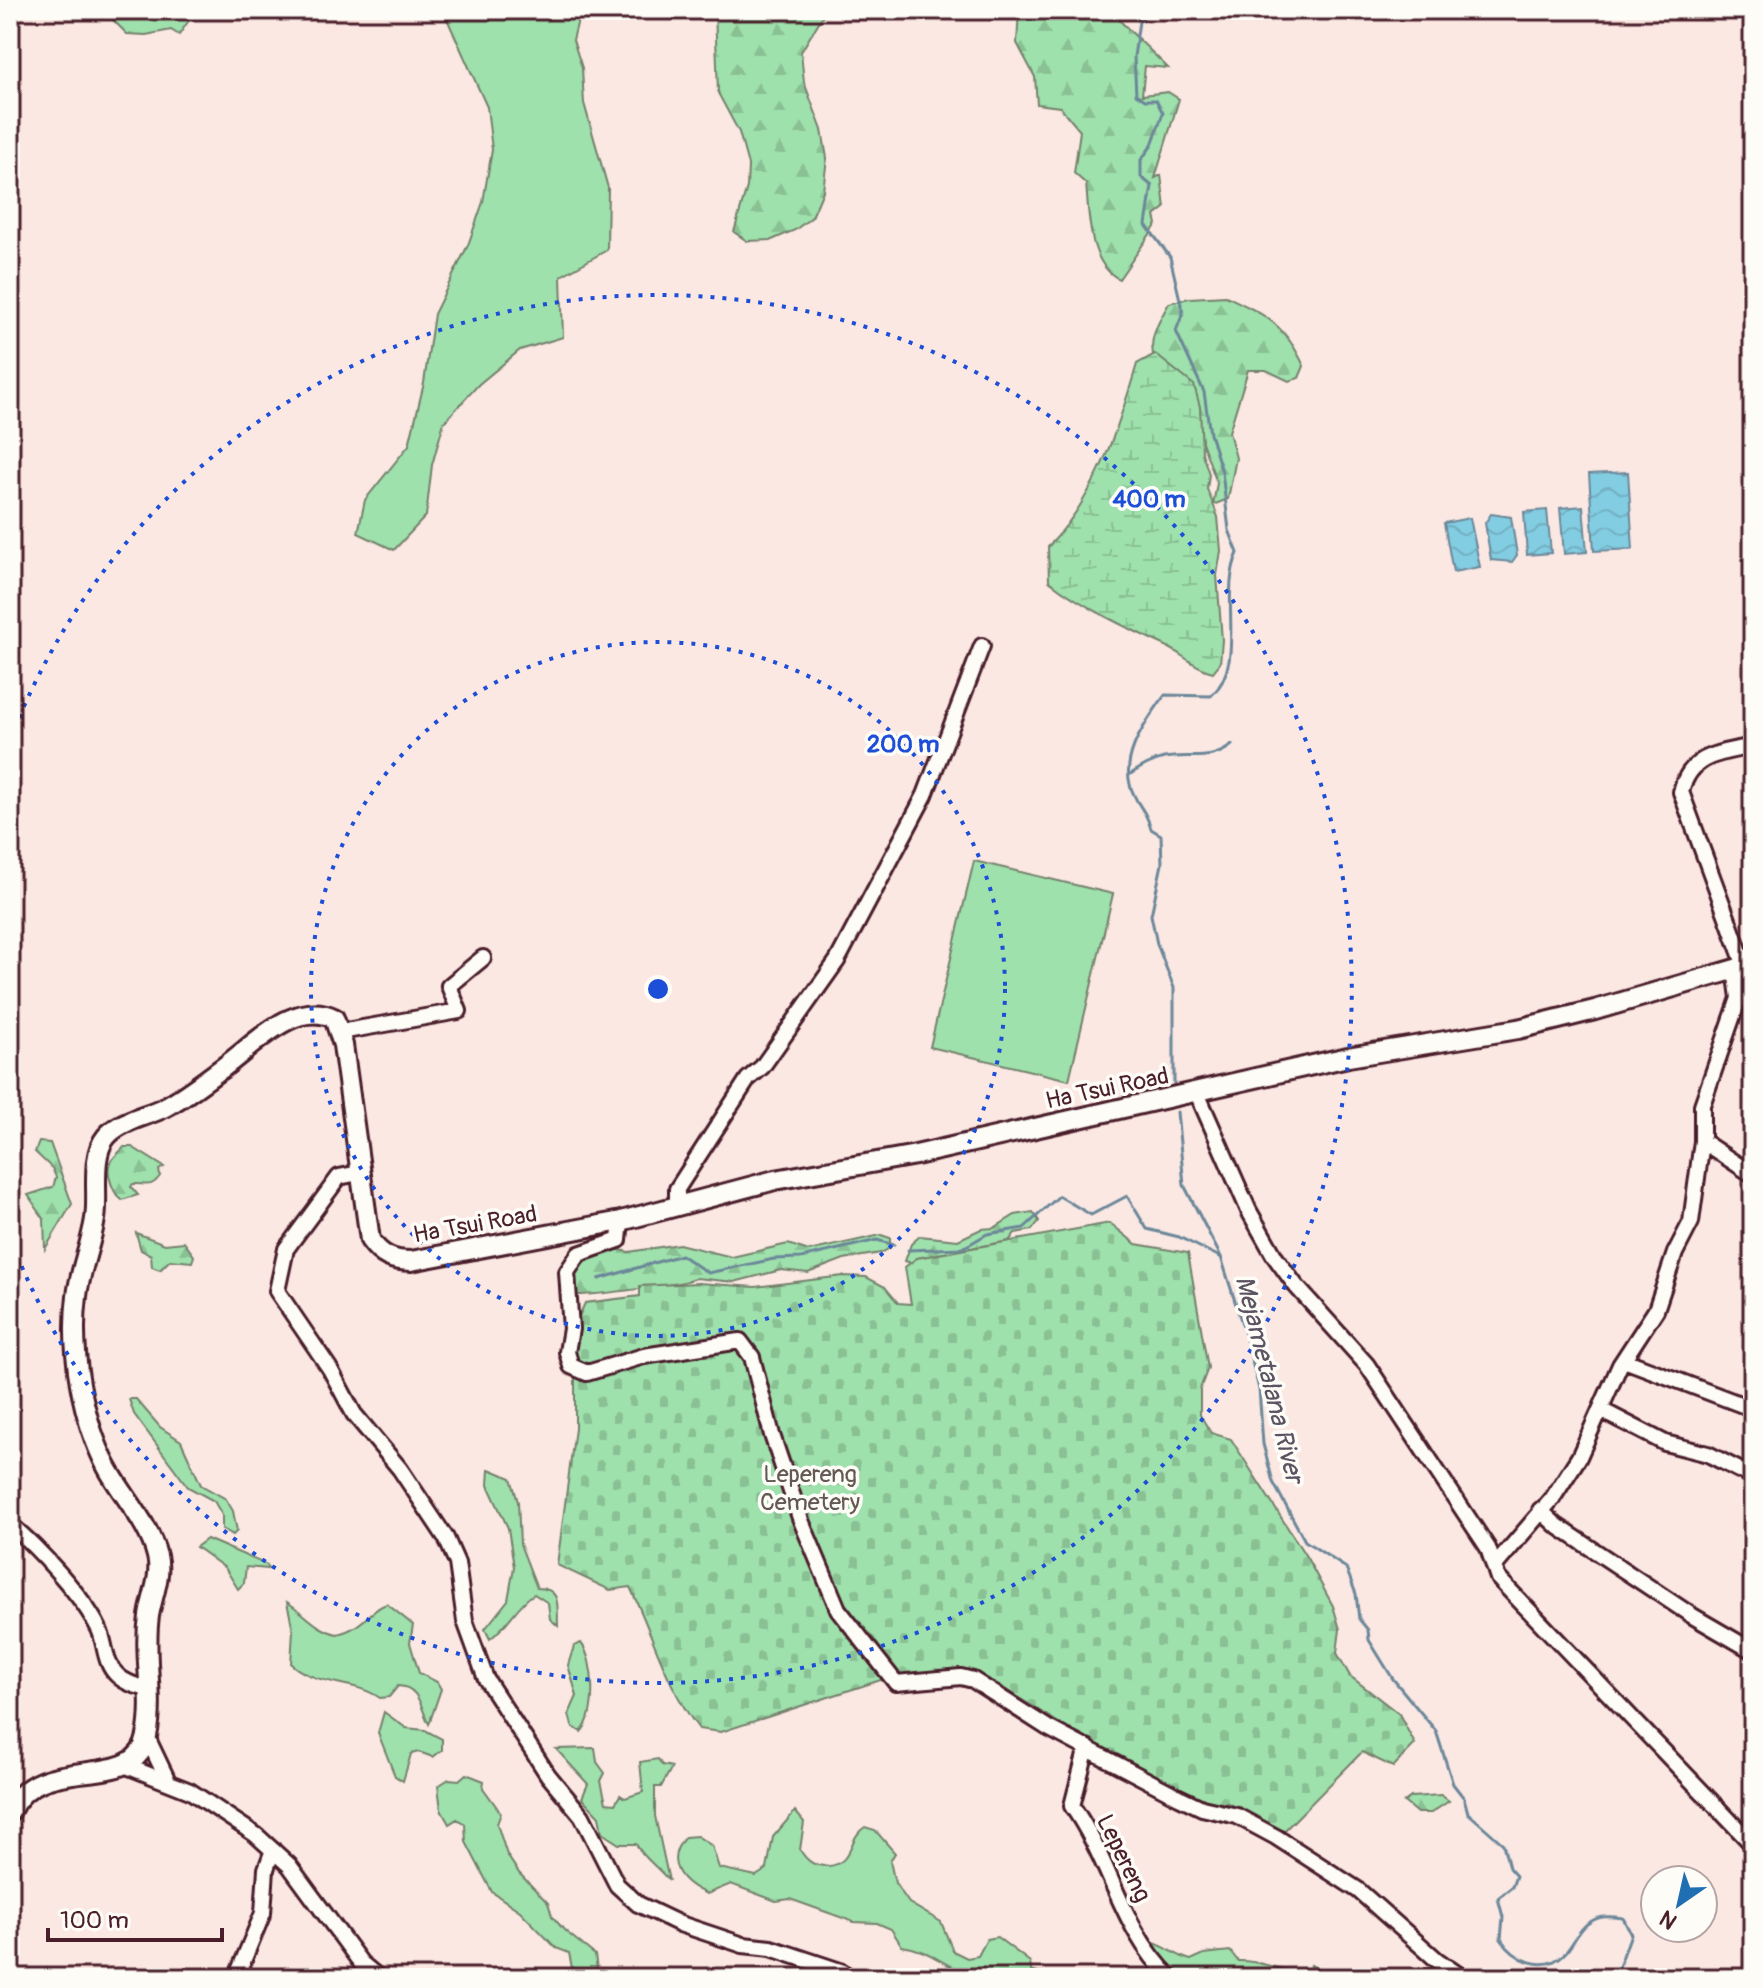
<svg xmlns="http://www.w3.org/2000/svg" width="1763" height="1988" font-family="Pangolin,sans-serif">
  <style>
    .grass { fill: #9ee1ac; stroke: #74806c; stroke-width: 2 }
    .forest { fill: url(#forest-firs); stroke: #74806c; stroke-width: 2 }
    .wetland { fill: url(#wetland-marsh); stroke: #74806c; stroke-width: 2 }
    .cemetery { fill: url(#cemetery-stones); stroke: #74806c; stroke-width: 2 }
    .water { fill: url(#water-waves); stroke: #6c8799; stroke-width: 2 }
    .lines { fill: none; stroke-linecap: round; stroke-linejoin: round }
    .stream { stroke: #6c8799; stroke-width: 3 }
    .street-casing { stroke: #4a1f2b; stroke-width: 20 }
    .secondary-casing { stroke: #4a1f2b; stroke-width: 24 }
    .street { stroke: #fdfcf7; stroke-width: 14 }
    .secondary { stroke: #fdfcf7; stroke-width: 18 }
    .ring { fill: none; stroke: #1d4ed8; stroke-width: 4; stroke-dasharray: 4 8 }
    .labels { text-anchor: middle; stroke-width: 7; stroke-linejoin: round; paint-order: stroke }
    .street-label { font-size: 24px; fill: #4a1f2b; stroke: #fdfcf7 }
    .park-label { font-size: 24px; fill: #635952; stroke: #fdfcf7 }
    .water-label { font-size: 26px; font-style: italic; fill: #5b5362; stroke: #fdfcf7 }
    .centre { fill: #1d4ed8; stroke: #fdfcf7; stroke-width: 4 }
    .ring-label { font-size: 24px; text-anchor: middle; font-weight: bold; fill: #1d4ed8; stroke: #fdfcf7; stroke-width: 7; stroke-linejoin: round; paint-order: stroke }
  </style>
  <defs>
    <pattern id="forest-firs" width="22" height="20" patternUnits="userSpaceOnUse" patternTransform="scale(2)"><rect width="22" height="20" fill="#9ee1ac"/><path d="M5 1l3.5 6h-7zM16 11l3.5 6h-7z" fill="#8ac194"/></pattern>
    <pattern id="wetland-marsh" width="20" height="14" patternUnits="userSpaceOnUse" patternTransform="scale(2)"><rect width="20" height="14" fill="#9ee1ac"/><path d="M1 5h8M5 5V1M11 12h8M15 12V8" fill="none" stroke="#8ac194"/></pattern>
    <pattern id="cemetery-stones" width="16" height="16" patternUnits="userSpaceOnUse" patternTransform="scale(2)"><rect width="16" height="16" fill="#9ee1ac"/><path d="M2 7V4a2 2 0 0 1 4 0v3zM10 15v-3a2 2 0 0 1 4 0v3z" fill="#8ac194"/></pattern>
    <pattern id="water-waves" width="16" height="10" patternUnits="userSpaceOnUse" patternTransform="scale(2)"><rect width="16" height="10" fill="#82cde2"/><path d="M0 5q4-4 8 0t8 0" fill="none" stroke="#72b0c2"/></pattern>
  </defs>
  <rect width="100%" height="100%" fill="#fbe8e3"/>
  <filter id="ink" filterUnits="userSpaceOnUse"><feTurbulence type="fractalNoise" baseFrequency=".0125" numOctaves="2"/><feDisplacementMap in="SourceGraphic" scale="16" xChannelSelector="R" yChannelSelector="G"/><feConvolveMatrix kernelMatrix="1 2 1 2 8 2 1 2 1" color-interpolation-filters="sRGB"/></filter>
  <g filter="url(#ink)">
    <!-- grass -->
    <path class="grass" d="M85,10h111l-17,25 -8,-5 -25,5 -19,-1 -16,-16z
      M443,10h118l17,10 -5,20 9,28 2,35 24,85 -1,62 -46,26 2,61 -43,13 -41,34 -35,38 -12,43 -6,51 -32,34 -36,-17 7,-33 44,-55 15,-62 10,-69 34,-69 15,-43 9,-52 -5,-43z
      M974,861l139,33 -44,186 -139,-33z
      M129,1399h7l24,28 21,14 20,44 25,14 7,12 4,20 -4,4 -11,-6v-14l-8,-14 -26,-14 -54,-73z
      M489,1469l22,9 7,24 2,42 17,44c25,0 20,18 21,38l-8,-7 -2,-16 -14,-9c-16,9 -26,32 -44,45l-5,-10 23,-29 6,-33 -6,-39 -20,-43z
      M207,1539l60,26 2,4 -23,-2 -2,16 -6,6 -13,-21 -29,-21z
      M287,1602c18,11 28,27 50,32 26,-5 35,-27 50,-30l26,21 -3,18 9,30 18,9 4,7 -12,35c-9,-17 -9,-37 -31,-38l-9,11 -9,1c-28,-19 -63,-11 -89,-34l2,-34z
      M581,1643c14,17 16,73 0,89l-9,-6 -3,-12 8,-18 -9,-31 6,-19z
      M384,1712l22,16 19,2 17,9v11l-9,7 -14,-5 -8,2 -8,27 -8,-5 -17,-43z
      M595,1748l2,14 8,11 -4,8 5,22 9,1 5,-9 5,3 18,-6 -3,-30 18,-3 4,6 10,2 -11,20h-6v29l14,65c-10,-13 -26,-23 -33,-37h-17l-17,-11 -3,-17 -17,-18 6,-14 -32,-35z
      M466,1774l18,7 -1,7 18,25 -4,11 10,31 12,18 29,30 4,13 12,14 31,25 2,14 -7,9h-16l-5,-25 -13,-5 -36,-37 -28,-19 -26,-50 -1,-18 -8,-5 -8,5 -8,-14 -3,-24 11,-7 10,1z
      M795,1811l9,11 -4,28c7,11 13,16 27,16 26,0 21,-29 38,-39l10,3 20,23 -5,8 5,22 14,20 32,19 12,29 14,7 11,-2 9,-17 10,-2 33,25 1,9c19,8 36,-1 52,7h-84c-10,-9 -25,-2 -37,-7 -23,-8 -31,-21 -60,-25l-11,-17 -14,-6 -23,-1 -64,-23 -14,2 -45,-17 -24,10c-26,-11 -44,-32 -22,-57l12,-1 15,10 7,22 37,8 11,-7 6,-32z
      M1146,1941c15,1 29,15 45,19l13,-6 26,-3 8,10c24,-1 45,12 70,11l3,-7 23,13h-147l-12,-4z"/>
    <!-- forest -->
    <path class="forest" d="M715,10h111l-25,42 3,30 18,48 5,28 -4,33 -11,26 -17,13 -23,10 -25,1 -13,-9 13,-45 1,-22 -9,-33 -21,-39z
      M1019,10h90l59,58 -23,-2 -3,29 26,-3 11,7 -24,79 6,-3 4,33 -10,8 2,8 -38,55c-31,-16 -30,-65 -33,-95l-12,-11 6,-42 -20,-24 -23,-3 -2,-27 -18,-34z
      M1226,296c41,20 58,27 78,70l-5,12 -10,3 -23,-11h-18l-19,62 7,26 -8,41 -15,6 4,-22 -15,-41 -6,-45 -32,-11c-17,-40 -16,-45 5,-83l20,-5z
      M39,1142l11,1 22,61 -27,45 -1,-30 -16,-24 25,-8 3,-10 -4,-9 -17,-16z
      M124,1147h8l32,20 -5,3 1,6c-9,13 -14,7 -27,8l-2,3 7,8 -16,5c-8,-5 -17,-27 -12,-37 3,-6 10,-11 14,-16z
      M1033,1212l6,9 -7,9 -17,3 -6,8 -91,17 -7,5 -6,-2 6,-17 9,-8 38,4 23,-11 13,-1 21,-13z
      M136,1233l29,11 19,-2 10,14 -2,6 -22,-2 -10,10 -8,-3 -1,-12 -10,-5z
      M881,1235l9,3v10l-9,5 -37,6 -36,14 -27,-3 -47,12 -38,-4c-8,6 -108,18 -121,17l-3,-19 16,-22 23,-6 18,4 50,-8 53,13 56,-13 21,7z
      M1441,1795l8,6 -18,12h-14l-13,-11 7,-5z"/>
    <!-- wetland -->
    <path class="wetland" d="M1155,354l39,31 6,22 2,46 7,21 -2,15 11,28 3,34 -4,24 5,65 -2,23 -7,9c-18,-4 -32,-19 -49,-27 -39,-18 -81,-38 -115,-64l-1,-34c48,-50 70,-118 89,-183z"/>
    <!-- cemetery -->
    <path class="cemetery" d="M1110,1223l26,21 52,9 20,115 -8,21v26l11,18 20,6 76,119 26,48 7,23 -3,24 13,23 49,38 16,30 -22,23 -31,-15 -78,79 -56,-28 -13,2 -121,-60 -94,-59 -37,-15 -70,5 -172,56 -22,-3c-32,-41 -46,-94 -69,-142l-20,3 -53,-25 18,-137v-103l10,-22 55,-7v-10l58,-3 57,4 88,-11 23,1 19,10 13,16 13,1 -6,-37 12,-9z"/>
    <!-- water -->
    <path class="water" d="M1628,472l5,77 -39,2 -5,-77z
      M1583,506l4,46 -23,2 -4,-46z
      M1547,510l4,43 -24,2 -3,-43z
      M1491,514l20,3 6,38 -5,7 -21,-2 -6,-37z
      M1470,518l10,49 -27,5 -9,-49z"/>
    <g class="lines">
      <!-- stream -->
      <path class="stream" d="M1135,10l4,11 -5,36 2,37 9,6h11l7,13 -11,32 -11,15v17l11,9 -6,39 24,32 13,56 -7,18 28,61 6,42 12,38 7,58 9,23c-20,42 10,110 -27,143l-46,-1c-19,27 -49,65 -31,100 6,14 12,15 17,34l10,6 1,29 -11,51 6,29 17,44v101
        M1140,20l12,-10
        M1129,775c11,-7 22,-14 35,-17 26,-5 46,5 68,-13
        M1177,1112l7,73 37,72 23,73 15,59 4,55 10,38 32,59 41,27 10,26 3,25 9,11 1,10 24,39 43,52 17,53 11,14 4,15 35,31 6,24 7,8 -4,11 -14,11 5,19 -2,22c13,21 43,35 63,15 9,-9 13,-22 23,-30 12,-9 22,-8 36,-6l8,16 -16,44
        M908,1250l55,-2 24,-14 37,-6 35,-32 32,19 36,-19 20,33 32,8 41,20
        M599,1279l82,-24 27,18 66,-14 27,-1 76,-18 17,5"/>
      <!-- street casing -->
      <g class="street-casing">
        <path id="street" d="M1745,966l-64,-174c9,-38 39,-39 72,-46
          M1735,969l4,29 -37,107v36l51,34
          M340,1032l119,-21 -10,-25 34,-28
          M1197,1093l52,118 26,46 21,29 71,79 121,183 10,30 255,267
          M359,1173l-20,4 -53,72 -9,42 53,78 24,45 46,55 46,69 11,25 8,58 21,58 62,96 34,41 35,69 21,19 42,20 63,21 28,3 72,24
          M677,1206v-17l71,-110 14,-12 75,-106 88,-166 57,-149
          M621,1221l-2,19 -40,14 -12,18 4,57 -4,23 4,14 16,7 57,-17 96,-15 12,16 20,78 28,83 38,91 58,74 65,-6 12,3 75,48 131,69 23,11 35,8 39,21 82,53 79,70 26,18
          M1624,1360l129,49
          M1601,1410l64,33 43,11 45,23
          M1540,1510l16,15 135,90 62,36
          M10,1524c28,24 73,72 89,105 7,15 5,34 18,46 9,9 23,12 34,15
          M1494,1567l58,-68 27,-42 41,-92 36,-55 19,-57 16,-31 11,-81
          M147,1737l20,42
          M1087,1747l-15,59c39,55 49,124 99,172
          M124,1765l66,26 66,44 33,30 72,98 18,15
          M236,1978l27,-65 3,-44 7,-19"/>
      </g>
      <!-- secondary casing -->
      <g class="secondary-casing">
        <path id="secondary" d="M10,1812c28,-64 126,-16 137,-76 8,-40 -4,-80 2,-120 3,-20 13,-40 8,-60 -8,-33 -34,-59 -50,-89 -25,-48 -37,-117 -30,-171 3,-26 14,-51 18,-77 4,-24 -5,-63 11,-82 14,-17 40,-20 59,-30 21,-11 41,-27 60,-41 30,-22 70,-67 109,-48l9,27 27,195c11,16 23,21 41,21l210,-40 154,-41 141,-25 432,-98 170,-28 77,-19 158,-46"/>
      </g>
      <!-- street -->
      <use href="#street" class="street"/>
      <!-- secondary -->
      <use href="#secondary" class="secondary"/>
    </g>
  </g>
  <!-- distance rings -->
  <g class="ring">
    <circle cx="658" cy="989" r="347"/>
    <path d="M10 740A694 694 0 1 1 10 1238"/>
  </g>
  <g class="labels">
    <!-- street labels -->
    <g class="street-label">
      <text transform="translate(1107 1088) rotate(-12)" y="8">Ha Tsui Road</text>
      <text transform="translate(475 1224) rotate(-10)" y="8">Ha Tsui Road</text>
      <text transform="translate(1124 1858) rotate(64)" y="8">Lepereng</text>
    </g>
    <!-- park labels -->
    <g class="park-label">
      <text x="810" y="1482">Lepereng<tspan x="810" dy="28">Cemetery</tspan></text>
    </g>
    <!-- water labels -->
    <g class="water-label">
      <text transform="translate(1270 1379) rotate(76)" y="9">Mejametalana River</text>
    </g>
  </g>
  <circle cx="658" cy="989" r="12" class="centre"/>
  <g class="ring-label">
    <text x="1149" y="507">400 m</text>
    <text x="903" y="752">200 m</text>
  </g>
  <!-- margin -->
  <rect width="1763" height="1988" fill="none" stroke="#fdfcf7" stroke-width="40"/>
  <rect x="20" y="20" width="1723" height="1948" fill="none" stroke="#4a1f2b" stroke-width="3" filter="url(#ink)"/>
  <!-- north arrow -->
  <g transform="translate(1679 1904) rotate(214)"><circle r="38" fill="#fdfcf7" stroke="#b5a4a5" stroke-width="2"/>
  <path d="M0-6L14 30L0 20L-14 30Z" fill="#1f6fb2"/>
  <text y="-12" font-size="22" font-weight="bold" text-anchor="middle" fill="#4a1f2b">N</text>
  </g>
  <!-- scale -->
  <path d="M48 1928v12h174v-12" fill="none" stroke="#4a1f2b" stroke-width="4"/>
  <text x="60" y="1928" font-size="24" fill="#4a1f2b" stroke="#fdfcf7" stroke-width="6" paint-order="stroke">100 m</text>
</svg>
